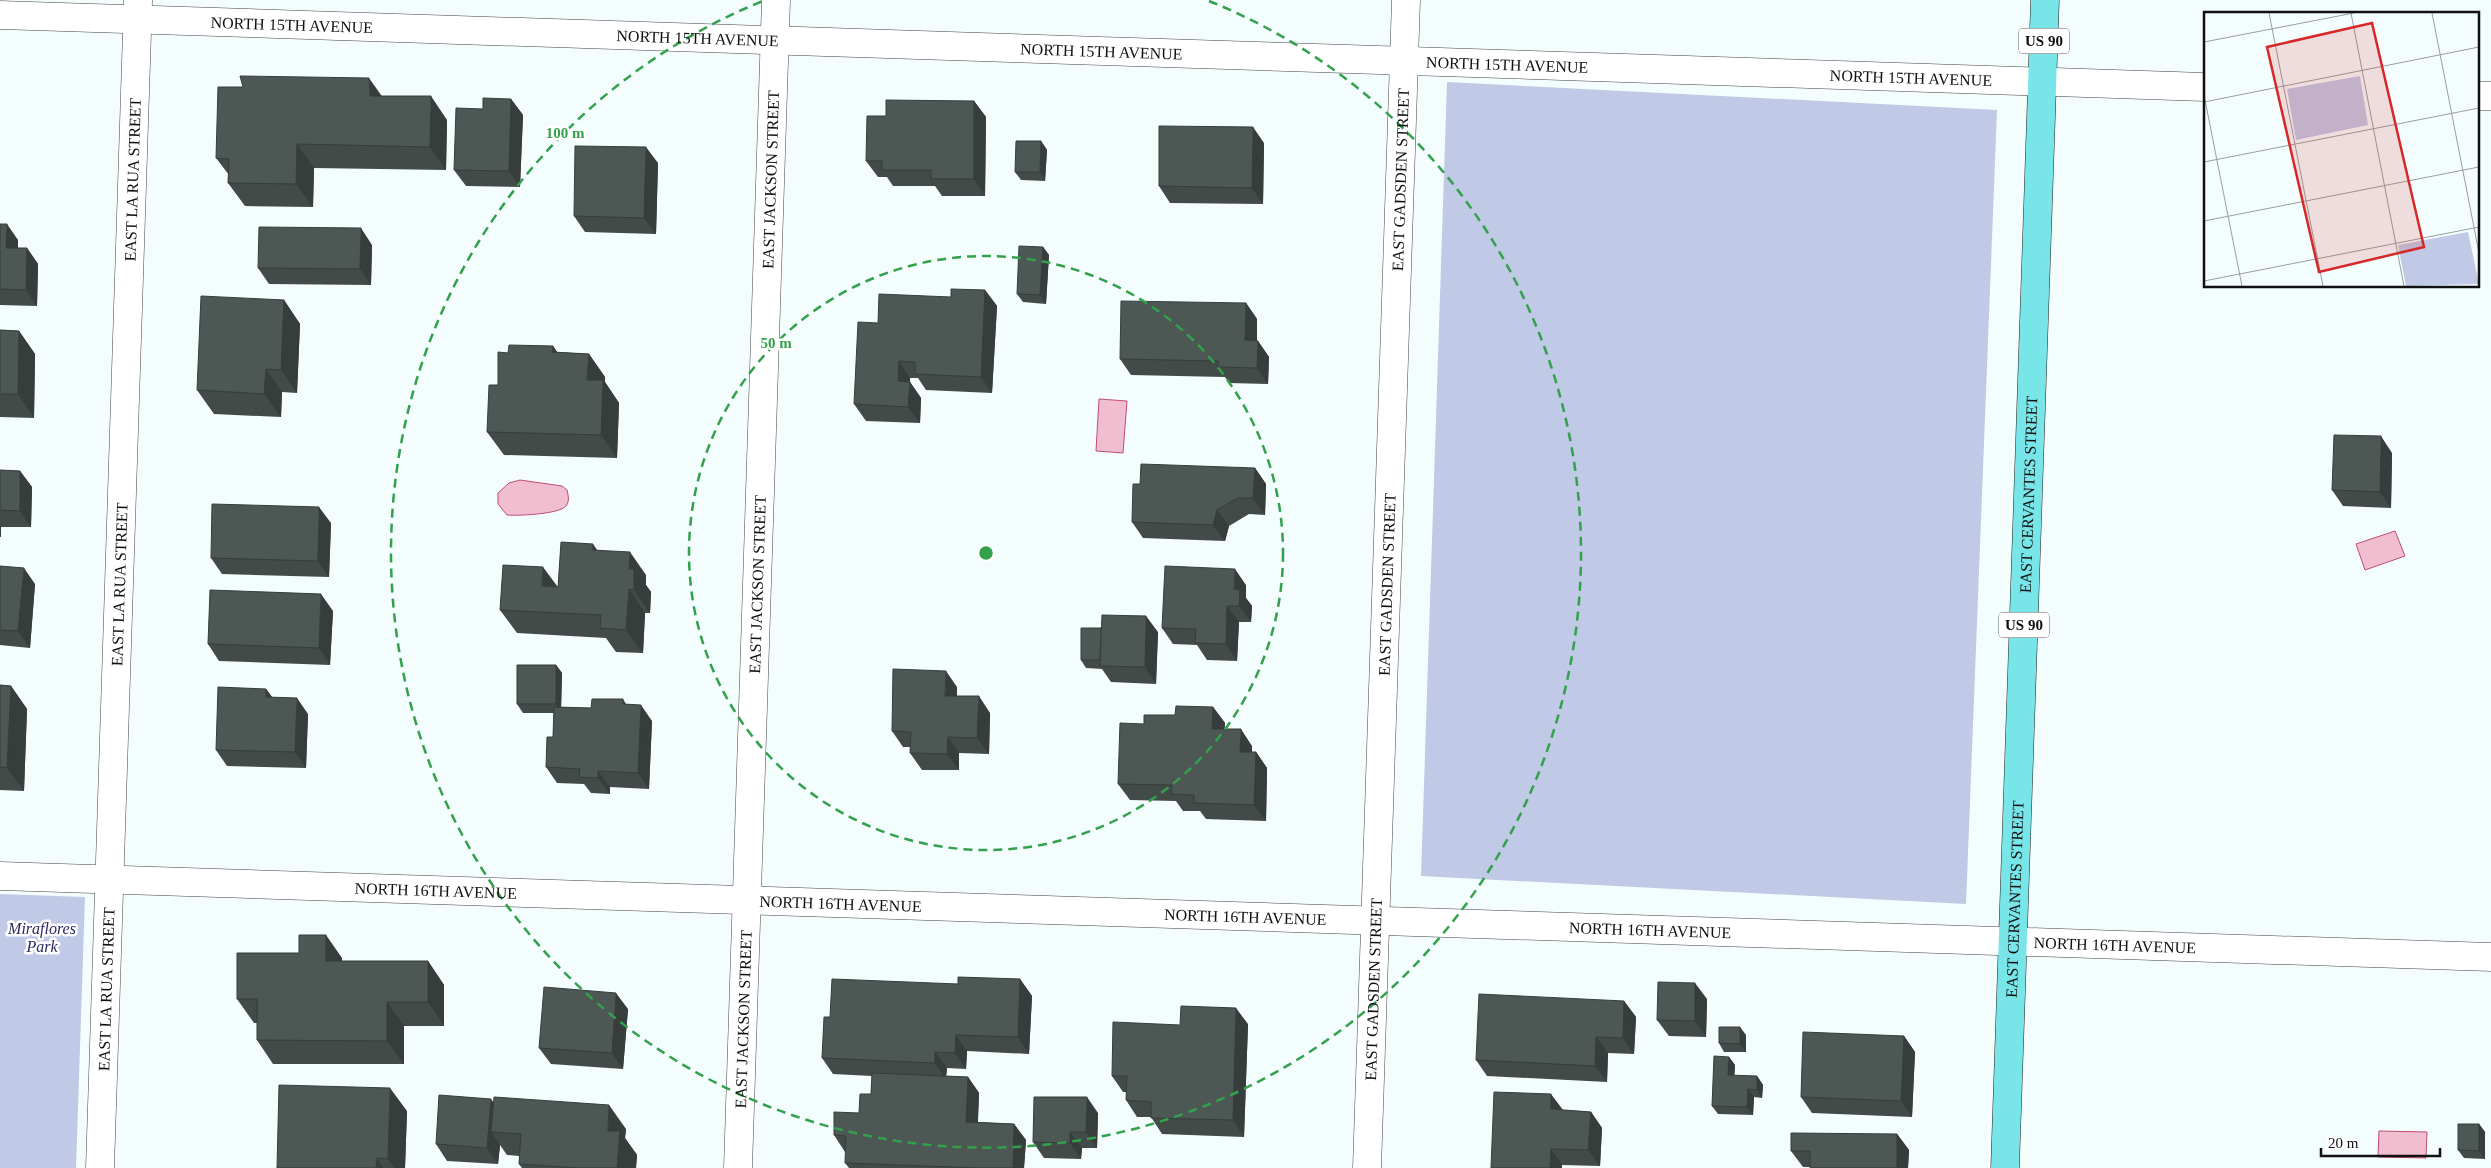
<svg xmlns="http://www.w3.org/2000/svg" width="2491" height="1168" font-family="'Times New Roman',serif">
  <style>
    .green { fill: #c0c9e5 }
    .water { fill: #f0becf; stroke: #bf4d72 }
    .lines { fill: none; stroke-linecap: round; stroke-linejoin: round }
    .street-casing { stroke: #434343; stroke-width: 29 }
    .primary-casing { stroke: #212121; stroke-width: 29 }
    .street { stroke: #fff; stroke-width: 28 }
    .primary { stroke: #78e5e9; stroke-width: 28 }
    .wall { fill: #424b48 }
    .shaded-wall { fill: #363d3b }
    .building { fill: #4d5754; stroke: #363d3b }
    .ring { fill: none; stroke: #33a14c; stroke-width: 2.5; stroke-dasharray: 9 6 }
    .labels { text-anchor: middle; stroke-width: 5; stroke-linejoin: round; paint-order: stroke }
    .shield { fill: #fff; stroke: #585858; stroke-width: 1 }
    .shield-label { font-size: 15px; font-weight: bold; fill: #101010 }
    .street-label { font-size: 16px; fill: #101010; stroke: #fff }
    .park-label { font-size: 16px; font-style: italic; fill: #2b2761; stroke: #fff }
    .inset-road { fill: none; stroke: #999e9f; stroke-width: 1 }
    .view { fill: #d62828; fill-opacity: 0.15; stroke: #d62828; stroke-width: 2.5 }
    .inset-edge { fill: none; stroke: #101010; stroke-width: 2.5 }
    .centre { fill: #33a14c; stroke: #fff; stroke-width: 2.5 }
    .ring-label { font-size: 15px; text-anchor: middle; font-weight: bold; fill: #33a14c; stroke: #fff; stroke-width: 5; stroke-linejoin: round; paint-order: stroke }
  </style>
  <rect width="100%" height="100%" fill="#f4fdfe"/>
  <!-- green -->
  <path class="green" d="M1447,82l550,28 -31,794 -545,-28z
    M0,894l85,3 -9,271h-76z"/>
  <!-- water -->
  <path class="water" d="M1099,399l28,2 -4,52 -27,-2z
    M520,480l42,6 5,4c1,5 3,11 -1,16 -6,8 -48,10 -59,9l-9,-11v-11l11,-10z
    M2395,531l10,25 -40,14 -9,-26z
    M2379,1131l48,1 -1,26 -48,-1z"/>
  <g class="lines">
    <!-- street casing -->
    <g class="street-casing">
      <g id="street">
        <path id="s1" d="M0,15l2205,72"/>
        <path d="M2477,96h14"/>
        <path id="s2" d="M0,876l2491,81"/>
        <path id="s3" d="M100,1168l38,-1167"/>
        <path id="s4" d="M738,1168l38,-1168"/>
        <path id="s5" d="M1367,1168l39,-1168"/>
      </g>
    </g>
    <!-- primary casing -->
    <g class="primary-casing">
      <g id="primary">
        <path id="s6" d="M2005,1168l40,-1168"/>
      </g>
    </g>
    <!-- street -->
    <use href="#street" class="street"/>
    <!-- primary -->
    <use href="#primary" class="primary"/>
  </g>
  <!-- wall -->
  <path class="wall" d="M381,96l66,24 -1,50 -132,-2 -1,39 -68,-1 -17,-23 1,-8 -13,-17z
    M511,99l12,16 -3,72 -54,-1 -12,-16 29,-61z
    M974,101l12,16 -1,79h-43l-7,-10h-42l-6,-9h-9l-12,-16 20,-45z
    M1041,141l6,9 -2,31 -24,-1 -6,-8z
    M1264,143l-1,61 -93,-1 -11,-17z
    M658,163l-2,71 -71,-2 -11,-16z
    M0,224l18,16v8h9l11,16 -1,42 -37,-1z
    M372,245l-1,40 -102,-1 -11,-16z
    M1043,247l6,8 -3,49 -23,-2 -6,-8z
    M985,290l12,16 -5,87 -66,-3 -8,-12h-8v4l11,16 -1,25 -54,-2 -12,-17 97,-107z
    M284,300l16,24 -3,69 -15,-1 -1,25 -67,-3 -17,-24z
    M1246,303l11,16v22h1l11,16 -1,27 -39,-1 -4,-6 -94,-2 -11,-16z
    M0,330l19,1 16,23 -1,64 -34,-1z
    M553,346l4,6 32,2 16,23v5l14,21 -2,55 -113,-3 -17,-23 11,-47 10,-32z
    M2392,453l-1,55 -48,-2 -11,-16z
    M1255,468l11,16 -1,31 -16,-1 -20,12 -4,15 -82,-3 -11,-16 8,-38z
    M0,470l20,1 12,16 -1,40h-30v10h-1z
    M331,523l-2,54 -107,-3 -11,-16z
    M597,550l49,25v10l5,7 -1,21h-5l-2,40 -27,-1 -10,-14 -89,-5 -17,-23 58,-23z
    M0,566l35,18 -5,64 -30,-3z
    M1246,585v13l6,8 -1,16h-12l-2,39 -30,-1 -10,-15 -24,-1 -11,-16z
    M333,611l-3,54 -111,-4 -11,-17z
    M1158,632l-2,52 -45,-2 -9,-13 -16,-1 -5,-8z
    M556,665l6,8 -1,34 30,1 32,-9 3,5 26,17 -3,68 -39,-2v7l-19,-1 -7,-9 -27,-1 -11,-16 7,-30 1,-24h-31l-6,-9z
    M0,685l11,1 16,23 -3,82 -24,-1z
    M957,687v9l33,17 -1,41 -30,-1v17h-37l-12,-17v-6h-7l-11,-16z
    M266,689l6,8 36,17 -2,54 -79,-2 -11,-16z
    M1213,707l12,16 -1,6 28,17v6h4l11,16 -1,53 -60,-2 -6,-8h-17l-7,-10 -46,-1 -12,-16 26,-60 31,-9z
    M342,958v3h86l16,24v41h-40v38h-131l-16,-24v-17h-3l-17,-24z
    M1020,979l12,17 -3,58 -62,-3 -1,18 -19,-1 -1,8 22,1 11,16 -1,29 36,2 12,16 -2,28h-175l-4,-5 1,-11h-1l-11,-17 25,-22 12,-19 1,-18 -39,-2 -11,-16 8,-41 128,-33z
    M1707,999l-1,38 -37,-1 -12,-16z
    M1624,1001l12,16 -2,37 -26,-1 -1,29 -120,-6 -11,-16z
    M628,1009l-5,60 -72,-5 -12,-16z
    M1248,1024l-4,113 -82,-3 -11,-17h-14l-11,-17v-8h-3l-11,-16 68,-51z
    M1746,1035v17h-22l-5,-9z
    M1904,1036l11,16 -3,65 -100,-4 -11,-16z
    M1729,1057l6,8 -1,11h23l6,9 -1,13 -8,-1 -1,18 -35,-1 -6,-8z
    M493,1102l133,27 -1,9 12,17 -1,13h-114l-3,-4v-8l-12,-1 -7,-10 -2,19 -51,-3 -11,-17z
    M1563,1110l28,2 11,16 -2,38 -38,-1v3h-71z
    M407,1111l-2,57h-128z
    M1098,1113l-1,35h-15l-1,11 -37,-1 -11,-16z
    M2479,1124l6,8v27l-21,-1 -6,-8z
    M1897,1134l12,16 -1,18h-98v-1h-7l-12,-16z"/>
  <!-- shaded-wall -->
  <path class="shaded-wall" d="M369,78l17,24 -16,-6z
    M431,96l16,24 -1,50 -16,-23z
    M511,99l12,16 -3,72 -11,-16z
    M974,101l12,16 -1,79 -11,-17z
    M1253,127l11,16 -1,61 -11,-16z
    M1041,141l6,9 -2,31 -5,-9z
    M297,144l17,24 -1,39 -17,-23z
    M646,147l12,16 -2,71 -12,-16z
    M7,224l11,16v24l-12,-16z
    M361,228l11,17 -1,40 -11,-16z
    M1043,247l6,8 -3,49 -6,-9z
    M27,248l11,16 -1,42 -11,-16z
    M985,290l12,16 -5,87 -11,-16z
    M284,300l16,24 -3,69 -16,-23z
    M1246,303l11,16v37l-12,-16z
    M19,331l16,23 -1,64 -16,-24z
    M1258,341l11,16 -1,27 -11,-16z
    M553,346l16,23 -17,-17z
    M589,354l16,23v5l14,21 -2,55 -16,-23 -14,-55z
    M899,361l11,17v4l11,16 -1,25 -12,-16 -10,-26z
    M266,369l16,23 -1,25 -17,-23z
    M2381,436l11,17 -1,55 -11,-16z
    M1255,468l11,16 -1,31 -12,-17z
    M20,471l12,16 -1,40 -11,-16z
    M319,507l12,16 -2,54 -11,-16z
    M1217,510l12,16 -4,15 -12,-16z
    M0,525l1,2v10l-1,-2z
    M593,544l16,23 -17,-17z
    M630,552l16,23v10l5,7 -1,21 -16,-23 -5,-21z
    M543,567l17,23 -18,-4z
    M24,568l11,16 -5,64 -12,-17z
    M1235,569l11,16v13l6,8 -1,16 -12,-16 -5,-17z
    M629,589l16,24 -2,40 -17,-23z
    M321,594l12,17 -3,54 -11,-17z
    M1227,606l12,16 -2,39 -11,-17z
    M1146,616l12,16 -2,52 -11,-17z
    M556,665l6,8 -1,40 -5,-9z
    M946,671l11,16 -1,25 -11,-16z
    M11,686l16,23 -3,82 -17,-23z
    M266,689l12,16 -12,-8z
    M979,696l11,17 -1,41 -12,-16z
    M297,698l11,16 -2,54 -11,-16z
    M641,705l11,16 -3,68 -11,-16z
    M1213,707l12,16 -1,22 -12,-16z
    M1241,729l11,17v22l-12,-16z
    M948,737l11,16v17l-12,-16z
    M1256,752l11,16 -1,53 -12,-16z
    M598,771l12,16v7l-12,-16z
    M326,935l16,23v26l-16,-23z
    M428,961l16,24v41l-16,-24z
    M1020,979l12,17 -3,58 -11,-17z
    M1695,983l12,16 -1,38 -11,-16z
    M616,993l12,16 -5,60 -11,-16z
    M1624,1001l12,16 -2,37 -11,-16z
    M387,1002l17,24v38l-17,-23z
    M1236,1008l12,16 -4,113 -11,-17z
    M1740,1027l6,8v17l-6,-8z
    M956,1035l11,16 -1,18 -11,-16z
    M1904,1036l11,16 -3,65 -11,-16z
    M1596,1037l12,16 -1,29 -12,-16z
    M935,1052l12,16 -1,11 -11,-16z
    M1729,1057l6,8 -1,19 -6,-9z
    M1757,1076l6,9 -1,13 -5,-8z
    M968,1077l11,16 -2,45 -11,-16z
    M390,1088l17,23 -2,57h-10l-7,-9z
    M1748,1089l6,8 -1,18 -6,-8z
    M1551,1094l12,16 -12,-1z
    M1087,1097l11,16 -1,35 -11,-16z
    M491,1099l11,16 -11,17 9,13 -2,19 -11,-16z
    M609,1105l17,24 -1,9 12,17 -1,13h-19l-9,-37z
    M1591,1112l11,16 -2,38 -12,-16z
    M1014,1124l12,16 -2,28h-11z
    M2479,1124l6,8v27l-6,-8z
    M1070,1132l12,16 -1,11 -11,-16z
    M1897,1134l12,16 -1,18h-11z
    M1551,1149l11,16v3h-12z
    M377,1158l6,10h-7z"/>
  <!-- building -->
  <path class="building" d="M240,76l129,2 1,18h61l-1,51 -133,-3 -1,40 -68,-1 1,-24 -13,-1 2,-71h25z
    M483,98l28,1 -2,72 -55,-1 2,-62 27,1z
    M886,100l88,1v78h-43v-9h-49v-9h-16l1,-45h19z
    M1159,126l94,1 -1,61 -93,-2z
    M1016,141h25l-1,31h-25z
    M575,146l71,1 -2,71 -70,-2z
    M0,224h7l-1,24h21l-1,42 -26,-1z
    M259,227l102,1 -1,41 -102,-1z
    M1019,246l24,1 -3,48 -23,-1z
    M951,289l34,1 -4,87 -66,-3v-12l-16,-1 -1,20 12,1 -2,25 -54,-3 4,-82 20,1 1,-29 72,3z
    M201,296l83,4 -3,70 -15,-1 -2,25 -67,-4z
    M1121,301l125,2 -1,37 13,1 -1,27 -39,-1v-6l-98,-2z
    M0,330l19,1 -1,63h-18z
    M509,345l44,1 -1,6 37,2 -2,26h16l-2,55 -114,-3 2,-47h9v-33l10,1z
    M2334,435l47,1 -1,56 -48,-2z
    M1141,464l114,4 -2,30h-15l-21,12 -4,15 -81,-3 1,-38h7z
    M0,470l20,1v40l-20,-1z
    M212,504l107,3 -1,54 -107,-3z
    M561,542l32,2 -1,6 38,2 -1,17h5v21l-5,-1 -3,41 -26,-2 1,-13 -101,-5 3,-45 40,2 -1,19 16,1z
    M0,566l24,2 -6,63 -18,-1z
    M1165,566l70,3 -1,20 6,1 -1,16h-12l-1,38 -31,-1 1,-14 -34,-1z
    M210,590l111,4 -2,54 -111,-4z
    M1102,615l44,1 -1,51 -45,-1z
    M1081,628h20l-1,32h-19z
    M517,665h39v39h-39z
    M893,669l53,2 -1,25h34l-2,42 -29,-1 -1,17 -37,-1 1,-21 -19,-1z
    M0,685l11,1 -4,82 -7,-1z
    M218,687l48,2v8l31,1 -2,54 -79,-2z
    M592,699h31v5l18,1 -3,68 -40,-2v7l-19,-1 1,-8 -34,-2 1,-30h6l1,-30 37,1z
    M1176,706l37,1 -1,22h29l-1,23h16l-2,53 -60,-2v-8l-23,-1 1,-9 -54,-1 2,-61 24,1v-9h31z
    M299,935h27v26h102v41h-41v39l-130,-1v-41h-20v-46h62z
    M958,977l62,2 -2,58 -62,-2 -1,18 -20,-1v11l-113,-5 2,-41h6l2,-38 126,5z
    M1658,982l37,1v38l-38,-1z
    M544,987l72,6 -4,60 -73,-5z
    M1479,994l145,7 -1,37 -27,-1 -1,29 -119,-6z
    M1181,1006l55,2 -3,112 -82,-2v-16l-25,-2 1,-24h-15l1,-54 67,3z
    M1719,1027h21v17l-21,-1z
    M1803,1032l101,4 -3,65 -100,-4z
    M1714,1056l15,1 -1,18 29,1v14l-9,-1 -1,18 -35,-1z
    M872,1073l96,4 -2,45 48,2 -1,44h-34l-134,-5 1,-27 -12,-1v-23l25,1 1,-19h11z
    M279,1085l111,3 -2,71 -11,-1 -1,10h-99z
    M1494,1092l57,2v15l40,3 -3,38 -37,-1 -1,19h-59z
    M439,1095l52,4 -4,49 -51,-4z
    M494,1097l115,8 -1,26h12l-3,37h-39l-59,-4 2,-30 -30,-2z
    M1034,1097h53l-1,35h-16v11l-37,-1z
    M2458,1124h21v27l-21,-1z
    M1791,1133l106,1v34h-87v-17h-19z"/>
  <!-- distance rings -->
  <g class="ring">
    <circle cx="986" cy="553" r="297"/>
    <path d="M1209 1A595 595 0 1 1 763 1"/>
  </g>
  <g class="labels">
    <!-- shield labels -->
    <g class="shield">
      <rect x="2019" y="28.5" width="50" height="25" rx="4"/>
      <rect x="1999" y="612.5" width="50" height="25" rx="4"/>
    </g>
    <g class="shield-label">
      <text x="2044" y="46">US 90</text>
      <text x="2024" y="630">US 90</text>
    </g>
    <!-- street labels -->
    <g class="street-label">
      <text dy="6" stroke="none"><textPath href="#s1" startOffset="292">NORTH 15TH AVENUE</textPath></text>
      <text dy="6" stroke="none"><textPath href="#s1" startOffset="698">NORTH 15TH AVENUE</textPath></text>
      <text dy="6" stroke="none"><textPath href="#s1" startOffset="1102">NORTH 15TH AVENUE</textPath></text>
      <text dy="6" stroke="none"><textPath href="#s1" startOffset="1508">NORTH 15TH AVENUE</textPath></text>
      <text dy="6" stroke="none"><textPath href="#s1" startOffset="1912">NORTH 15TH AVENUE</textPath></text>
      <text dy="6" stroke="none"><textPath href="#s3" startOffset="989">EAST LA RUA STREET</textPath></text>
      <text dy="6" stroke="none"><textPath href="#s4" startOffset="989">EAST JACKSON STREET</textPath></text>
      <text dy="6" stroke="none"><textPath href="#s5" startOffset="989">EAST GADSDEN STREET</textPath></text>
      <text dy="6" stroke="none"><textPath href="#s6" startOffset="674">EAST CERVANTES STREET</textPath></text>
      <text dy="6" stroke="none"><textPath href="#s3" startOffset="584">EAST LA RUA STREET</textPath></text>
      <text dy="6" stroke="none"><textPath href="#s4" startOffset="584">EAST JACKSON STREET</textPath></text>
      <text dy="6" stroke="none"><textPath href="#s5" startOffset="584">EAST GADSDEN STREET</textPath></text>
      <text dy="6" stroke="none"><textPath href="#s2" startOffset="436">NORTH 16TH AVENUE</textPath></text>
      <text dy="6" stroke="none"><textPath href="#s6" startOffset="269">EAST CERVANTES STREET</textPath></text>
      <text dy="6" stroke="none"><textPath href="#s2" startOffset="841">NORTH 16TH AVENUE</textPath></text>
      <text dy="6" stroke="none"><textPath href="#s2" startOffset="1246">NORTH 16TH AVENUE</textPath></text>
      <text dy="6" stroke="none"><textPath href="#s2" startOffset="1651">NORTH 16TH AVENUE</textPath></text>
      <text dy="6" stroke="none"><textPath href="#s2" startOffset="2116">NORTH 16TH AVENUE</textPath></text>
      <text dy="6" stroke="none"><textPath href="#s3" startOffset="179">EAST LA RUA STREET</textPath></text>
      <text dy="6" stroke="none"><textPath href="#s5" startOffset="179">EAST GADSDEN STREET</textPath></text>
      <text dy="6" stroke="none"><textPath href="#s4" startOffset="149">EAST JACKSON STREET</textPath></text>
    </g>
    <!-- park labels -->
    <g class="park-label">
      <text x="42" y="934">Miraflores<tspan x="42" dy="18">Park</tspan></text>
    </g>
  </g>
  <!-- overview -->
  <g transform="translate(2204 12)">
    <rect width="275" height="275" fill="#f4fdfe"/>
    <path d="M156,64l8,49 -72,15 -9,-51zM264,220l11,52 -73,2 -8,-41z" fill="#c0c9e5"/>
    <path class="inset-road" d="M65,1l54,273M147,1l53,273M228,1l47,240M0,30l150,-29M0,83l38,191M0,90l275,-55M0,150l275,-54M0,209l275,-54M0,269l275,-54"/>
    <path class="view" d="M168,11l52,224 -105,25 -52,-225z"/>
    <rect width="275" height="275" class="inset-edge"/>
  </g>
  <circle cx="986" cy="553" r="8" class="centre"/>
  <g class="ring-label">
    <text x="565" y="138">100 m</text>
    <text x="776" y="348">50 m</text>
  </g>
  <!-- scale -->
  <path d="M2321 1148v8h119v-8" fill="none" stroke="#101010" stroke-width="2.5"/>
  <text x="2328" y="1148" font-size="15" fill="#101010" stroke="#ffffff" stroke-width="4" paint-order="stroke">20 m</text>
</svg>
